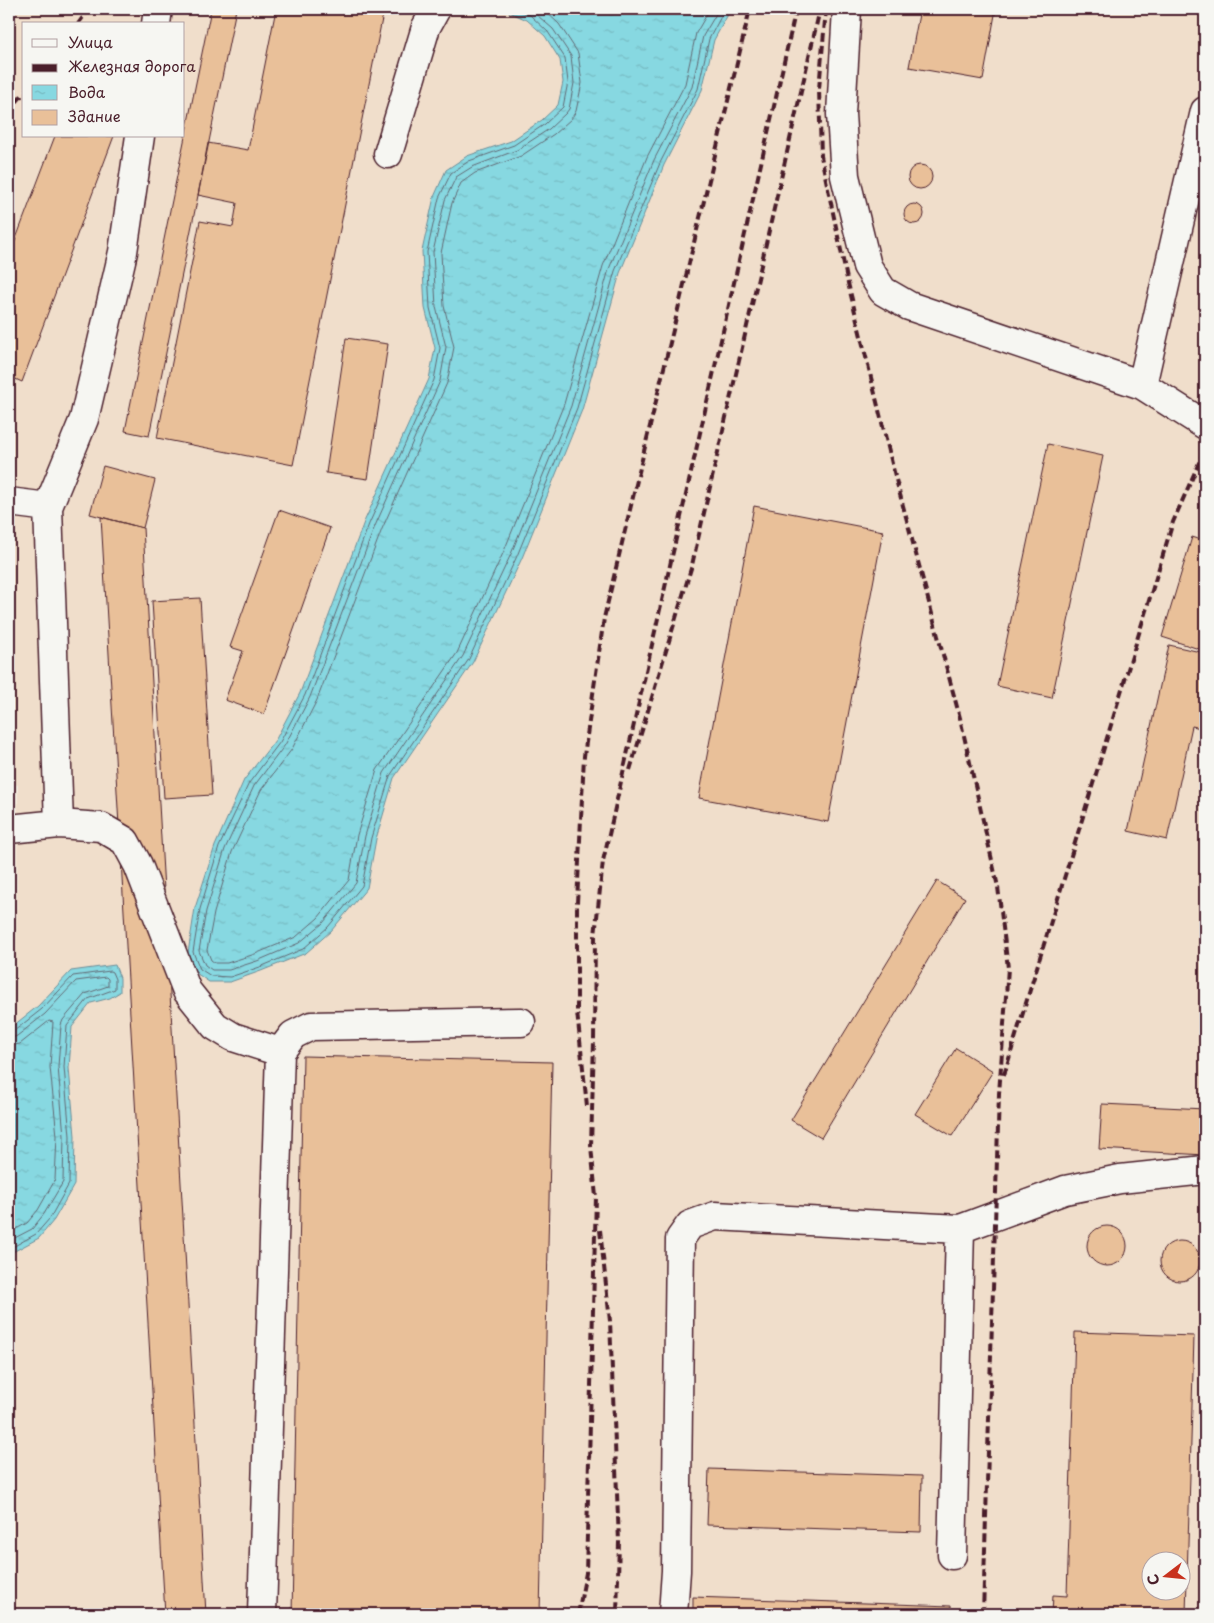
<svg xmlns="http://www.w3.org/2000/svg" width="1214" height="1623" font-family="'Playpen Sans',sans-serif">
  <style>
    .built { fill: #f0decb; fill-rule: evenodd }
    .water { fill: url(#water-ripples); stroke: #6f8e98 }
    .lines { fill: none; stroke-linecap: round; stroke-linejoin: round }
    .shore { stroke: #626974; stroke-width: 1 }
    .building { fill: #e9c099; stroke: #4a1f2b; fill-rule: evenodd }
    .minor-casing { stroke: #4a1f2b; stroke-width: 31 }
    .minor { stroke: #f6f6f2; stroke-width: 28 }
    .rail { stroke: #4a1f2b; stroke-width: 4; stroke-dasharray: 8 4; stroke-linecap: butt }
  </style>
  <defs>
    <pattern id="water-ripples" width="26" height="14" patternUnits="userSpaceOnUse" patternTransform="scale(1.25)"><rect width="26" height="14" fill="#87d8e1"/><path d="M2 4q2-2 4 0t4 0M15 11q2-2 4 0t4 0" fill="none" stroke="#76b9c1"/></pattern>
  </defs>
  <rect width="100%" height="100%" fill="#f3ebe0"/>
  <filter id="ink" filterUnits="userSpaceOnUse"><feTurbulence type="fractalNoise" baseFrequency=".02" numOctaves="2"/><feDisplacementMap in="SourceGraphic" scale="10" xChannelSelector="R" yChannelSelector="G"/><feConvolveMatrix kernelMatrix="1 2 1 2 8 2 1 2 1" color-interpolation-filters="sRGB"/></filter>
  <g filter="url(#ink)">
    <!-- built -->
    <path class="built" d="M9,9h1196v1605h-1196l9,-829 -9,-2zM24,24h160v112h-160zM1152,1560h30v30h-30z"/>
    <!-- water -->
    <path class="water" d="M508,9h223l-17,31 -12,50 -38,75 -44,108 -38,137 -60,148 -49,104 -79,116 -18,61 -9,49 -36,43 -25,22 -45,18 -31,11h-21l-13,-9 -8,-20 7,-45 20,-62 29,-66 32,-41 24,-46 64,-171 65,-143 6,-31 -10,-40 -3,-57 12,-54 12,-27 21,-14 44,-15 31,-21 16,-15 5,-23 -3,-22 -15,-24 -18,-16 -18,-8z
      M115,965l5,13v14l-10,6 -19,5 -19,24 -3,41 6,68 -1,49 -20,35 -15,18 -30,16v-225l29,-23 33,-35z"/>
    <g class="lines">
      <!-- shore -->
      <path class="shore" d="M514,9l16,6 18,17 17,26 3,24 -5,25 -18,17 -31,21 -45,16 -18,12 -12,25 -12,54 3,56 10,40 -6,32 -65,144 -64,171 -25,47 -31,41 -30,64 -19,62 -7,43 7,17 11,7 19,1 30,-10 43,-18 25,-22 34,-41 9,-48 19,-62 79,-117 48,-103 60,-148 38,-137 45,-108 38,-74 11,-50 16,-30
        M530,9l23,20 18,27 3,27 -5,26 -3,4 -17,16 -32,21 -45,17 -16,10 -11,23 -12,52 3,55 10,40 -6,34 -65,145 -65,171 -25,48 -31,41 -29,63 -19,62 -7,40 6,14 7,5h17l28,-9 42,-18 24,-20 33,-40 9,-47 19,-63 79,-117 48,-102 60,-148 38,-137 45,-109 38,-73 11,-51 16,-27
        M543,9l16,15 19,29 4,30 -6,28 -5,8 -17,15 -33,22 -46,17 -14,10 -9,20 -11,50 3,53 10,41 -7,36 -65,146 -65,171 -25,49 -31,41 -29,62 -18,61 -7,37 4,10 4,3h12l28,-9 41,-17 22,-19 31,-38 8,-45 20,-65 80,-117 47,-102 60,-147 39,-138 44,-109 38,-73 11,-51 14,-24
        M9,1032l5,-1 28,-22 31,-33 37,-5 2,1 3,7v10l-27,10 -21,27 -3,41 6,69 -1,48 -19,34 -14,16 -27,15
        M9,1039l8,-3 28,-22 31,-33 30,-4 2,2v7l-23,8 -22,26 -2,5 -3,42 6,69 -1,46 -19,32 -12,15 -23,12
        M9,1046l11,-2 29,-23 4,1 -3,45 7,69 -2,44 -17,30 -11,13 -18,10"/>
    </g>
    <!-- building -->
    <path class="building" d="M211,9h25l-87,427 -24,-5z
      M276,9h108l-91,456 -136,-27 43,-217 33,6 4,-24 -39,-8 10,-52 40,7z
      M920,9h76l-13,71 -74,-13z
      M55,136h59l-92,246 -13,-6v-128l3,1z
      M908 177a12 12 0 1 1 24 0a12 12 0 1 1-24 0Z
      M904 214a10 10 0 1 1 20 0a10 10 0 1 1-20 0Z
      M346,338l42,6 -20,135 -42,-6z
      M1048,444l55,12 -51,242 -55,-12z
      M103,466l52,14 -12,48 -53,-14z
      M754,506l129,25 -55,291 -129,-24z
      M279,510l51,18 -66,186 -39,-14 18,-49 -13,-4z
      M101,517l42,11 63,1086h-41z
      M1192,537l13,4v110l-43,-14z
      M200,598l12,197 -48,3 -12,-197z
      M1169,645l36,8v16l-2,11h2v49l-13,-3 -25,114 -39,-9z
      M937,881l28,17 -144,240 -30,-18z
      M956,1048l37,23 -41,65 -37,-22z
      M303,1056l249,6 -12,552h-248z
      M1102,1104l103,5v46l-106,-6z
      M1087 1246a20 20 0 1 1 40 0a20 20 0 1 1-40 0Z
      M1160 1261a20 20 0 1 1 40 0a20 20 0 1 1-40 0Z
      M1075,1332l119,4 -8,278h-134l1,-19 14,1zM1152,1560h30v30h-30z
      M709,1469l213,7 -1,56 -214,-7z
      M693,1597l258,9v8h-258z"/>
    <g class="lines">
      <!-- minor casing -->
      <g class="minor-casing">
        <path id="minor" d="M847,9l-6,105 4,62 22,90 16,25 26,15 233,79 63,40
          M156,24l2,-15
          M388,154l38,-127 10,-18
          M1142,385l63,-274
          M9,502l39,5
          M59,824l-11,-317 36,-88 39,-167 17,-116
          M9,829l50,-5 42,3 24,14 13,24 49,126 28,35 18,11 47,15
          M952,1555l8,-326
          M262,1614l18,-562 13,-17 18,-9 210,-4
          M673,1614l3,-43 4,-332 10,-14 25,-9 245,13 105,-39 55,-11 85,-9"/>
      </g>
      <!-- minor -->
      <use href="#minor" class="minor"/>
      <!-- rail -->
      <path class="rail" d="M826,9l-7,80 2,67 26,123 48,197 65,242 38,169 10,81 -9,126 -16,520
        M78,24l11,-15
        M9,111l15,-18
        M630,770l62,-205 128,-556
        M1004,1075l169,-553 32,-73
        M587,1106l-10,-94v-109l7,-147 20,-138 146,-609
        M600,1230l10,91 9,221 -2,72
        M578,1614l8,-41 10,-376 -5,-51 3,-105 1,-105 8,-75 193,-852"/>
    </g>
  </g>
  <!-- margin -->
  <rect width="1214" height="1623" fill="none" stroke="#f6f6f2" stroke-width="30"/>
  <rect x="15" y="15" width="1184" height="1593" fill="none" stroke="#4a1f2b" stroke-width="2" filter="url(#ink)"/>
  <!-- legend -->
  <rect x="22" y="22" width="162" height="115" fill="#f6f6f2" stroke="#b1a0a2"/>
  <rect x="32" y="39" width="25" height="8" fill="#f6f6f2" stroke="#b1a0a2"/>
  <text x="68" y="48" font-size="15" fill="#4a1f2b">Улица</text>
  <rect x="32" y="64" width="25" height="8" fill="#4a1f2b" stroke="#b1a0a2"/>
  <text x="68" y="72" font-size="15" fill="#4a1f2b">Железная дорога</text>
  <rect x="32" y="85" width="25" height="15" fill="url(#water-ripples)" stroke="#b1a0a2"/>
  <text x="68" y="98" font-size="15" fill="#4a1f2b">Вода</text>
  <rect x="32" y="110" width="25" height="15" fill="#e9c099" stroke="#b1a0a2"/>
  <text x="68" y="122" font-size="15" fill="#4a1f2b">Здание</text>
  <!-- north arrow -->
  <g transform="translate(1166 1576) rotate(254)"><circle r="24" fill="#f6f6f2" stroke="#b1a0a2"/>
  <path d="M0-4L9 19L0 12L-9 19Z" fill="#c8321e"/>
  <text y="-8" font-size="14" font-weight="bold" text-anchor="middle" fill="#4a1f2b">С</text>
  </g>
</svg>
